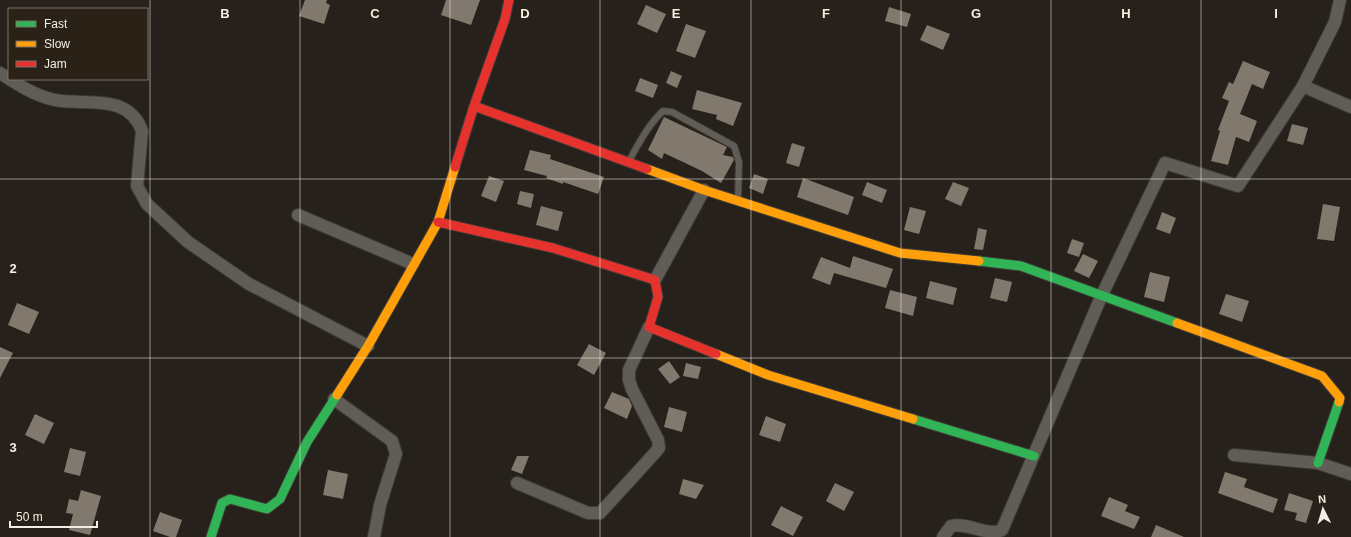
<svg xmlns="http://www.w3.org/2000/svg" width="1351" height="537" font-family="Arial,sans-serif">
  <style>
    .building { fill: #81796e }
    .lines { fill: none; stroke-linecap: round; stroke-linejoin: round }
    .lane-casing { stroke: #403b37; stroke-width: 8 }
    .street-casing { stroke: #403b37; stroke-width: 14 }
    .fast-casing { stroke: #403b37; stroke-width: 11 }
    .slow-casing { stroke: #403b37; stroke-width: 11 }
    .jam-casing { stroke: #403b37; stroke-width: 11 }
    .lane { stroke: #605c56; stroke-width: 6 }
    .street { stroke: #605c56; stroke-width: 12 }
    .fast { stroke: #30b455; stroke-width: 9 }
    .slow { stroke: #ff9f0a; stroke-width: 9 }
    .jam { stroke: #e5322d; stroke-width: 9 }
    .grid { fill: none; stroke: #f4ede6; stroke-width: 1; stroke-opacity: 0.55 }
    .grid-label { font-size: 13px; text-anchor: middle; font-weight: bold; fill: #f4ede6; stroke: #2a2117; stroke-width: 4; stroke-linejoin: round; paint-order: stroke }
  </style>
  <rect width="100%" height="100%" fill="#26211b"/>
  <!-- building -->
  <path class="building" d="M305,0h22l-1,3 4,2 -6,19 -25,-8z
    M446,0h34l-9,25 -30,-10z
    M646,5l20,9 -9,19 -20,-9z
    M889,7l22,7 -4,13 -22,-6z
    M686,24l20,7 -11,27 -19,-7z
    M927,25l23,9 -7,16 -23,-10z
    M1243,61l27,11 -7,17 -11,-5 -12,30 17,7 -8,21 -13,-5 -8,28 -17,-4 9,-30 -2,-1 11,-29 -7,-3 7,-16 4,2z
    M671,71l11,5 -5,12 -11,-5z
    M640,78l18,7 -5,13 -18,-7z
    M697,90l45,13 -9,23 -17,-7 1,-4 -25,-6z
    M664,117l63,30 -4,8 10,2 1,3 -13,23 -19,-12 -38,-18 -2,6 -14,-9z
    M1292,124l16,4 -5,17 -16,-4z
    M792,143l13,4 -6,20 -13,-4z
    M530,150l21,5 -1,4 54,18 -6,17 -35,-12v2l-17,-6 1,-2 -23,-6z
    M754,174l14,5 -5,15 -14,-6z
    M489,176l15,5 -8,21 -15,-6z
    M803,178l51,19 -6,18 -51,-18z
    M867,182l20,8 -5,13 -20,-8z
    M953,182l16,6 -8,18 -16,-7z
    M520,191l14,3 -3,14 -14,-4z
    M1323,204l17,3 -6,34 -17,-2z
    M541,206l22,6 -5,19 -22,-6z
    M910,207l16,4 -7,23 -15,-4z
    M1162,212l14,6 -6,16 -14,-5z
    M978,228l9,2 -4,20 -9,-1z
    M1072,239l12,4 -5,14 -12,-4z
    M1083,254l15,7 -9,17 -15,-7z
    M853,256l40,13 -7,19 -52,-15 -4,12 -18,-7 9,-21 29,11z
    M1150,272l20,5 -6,25 -20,-5z
    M995,278l17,4 -5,20 -17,-4z
    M930,281l27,7 -4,17 -27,-7z
    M890,290l27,7 -4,19 -28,-8z
    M1226,294l23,7 -7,21 -23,-8z
    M17,303l22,9 -10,22 -21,-9z
    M589,344l17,9 -12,22 -17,-10z
    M0,347l13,6 -13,25z
    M669,361l11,16 -10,7 -12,-15z
    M686,363l15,4 -3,12 -15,-3z
    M612,392l17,7 3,7 -5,13 -23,-11z
    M669,407l18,5 -5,20 -18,-5z
    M35,414l19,9 -10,21 -19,-9z
    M766,416l20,8 -6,18 -21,-7z
    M70,448l16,4 -6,24 -16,-4z
    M517,456h12l-7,18 -11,-4z
    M328,470l20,4 -5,25 -20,-4z
    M1225,472l22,7 -3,8 34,12 -5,14 -55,-20z
    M683,479l21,6 -8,14 -17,-5z
    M835,483l19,9 -10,19 -18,-10z
    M81,490l20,6 -11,39 -21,-5 4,-16 -7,-1 3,-14 9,2z
    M1289,493l24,8 -7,22 -11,-3 2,-7 -13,-3z
    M1109,497l19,8 -3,6 15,6 -6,12 -33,-13z
    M781,506l22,11 -10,19 -22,-11z
    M160,512l22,8 -6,17h-6l-17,-6z
    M1156,525l28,12h-33z"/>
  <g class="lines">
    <!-- lane casing -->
    <g class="lane-casing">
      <path id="lane" d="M629,161c10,-18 19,-36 34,-50l9,1 62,34 5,16 -1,38"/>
    </g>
    <!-- street casing -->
    <g class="street-casing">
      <path id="street" d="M1340,0l-5,22 -32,64 48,21
        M0,73c17,11 35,23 55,27 30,6 73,-8 87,31l-5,55 10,18 41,38 61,42 119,62
        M298,215l115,49
        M655,280l49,-90
        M334,399l58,42 4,13 -16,51 -6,32
        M1234,455l84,8 33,11
        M517,483l71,30h12l53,-58 6,-7 -1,-8 -26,-51 -3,-9v-10l20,-43
        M943,537l8,-11c17,-4 37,11 51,4l99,-233 64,-134 73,23 65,-100"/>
    </g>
    <!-- fast casing -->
    <g class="fast-casing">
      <path id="fast" d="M979,261l42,5 156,57
        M913,419l121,37
        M1318,463l21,-61
        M211,537l11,-34 8,-4 37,10 13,-10 27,-57 30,-47"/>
    </g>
    <!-- slow casing -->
    <g class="slow-casing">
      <path id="slow" d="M647,169l57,21 196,63 79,8
        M1177,323l145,53 18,22 -1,4
        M716,354l52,21 145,44
        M337,395l31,-49 70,-124 17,-55"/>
    </g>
    <!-- jam casing -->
    <g class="jam-casing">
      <path id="jam" d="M474,106l173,63
        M455,167l19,-61 31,-87 4,-19
        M438,222l115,26 102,32 3,17 -9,30 67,27"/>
    </g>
    <!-- lane -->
    <use href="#lane" class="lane"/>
    <!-- street -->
    <use href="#street" class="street"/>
    <!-- fast -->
    <use href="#fast" class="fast"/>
    <!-- slow -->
    <use href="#slow" class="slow"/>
    <!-- jam -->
    <use href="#jam" class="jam"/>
  </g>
  <!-- grid -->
  <path class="grid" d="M150,0v537M300,0v537M450,0v537M600,0v537M751,0v537M901,0v537M1051,0v537M1201,0v537M0,179h1351M0,358h1351"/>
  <g class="grid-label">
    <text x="225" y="18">B</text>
    <text x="375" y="18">C</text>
    <text x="525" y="18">D</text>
    <text x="676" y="18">E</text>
    <text x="826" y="18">F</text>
    <text x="976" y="18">G</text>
    <text x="1126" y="18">H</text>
    <text x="1276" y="18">I</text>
    <text x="13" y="273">2</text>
    <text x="13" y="452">3</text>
  </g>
  <!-- legend -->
  <rect x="8" y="8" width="140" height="72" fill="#2a2117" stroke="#7b736a"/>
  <rect x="16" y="21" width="20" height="6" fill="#30b455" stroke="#7b736a"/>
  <text x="44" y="28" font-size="12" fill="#f4ede6">Fast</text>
  <rect x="16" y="41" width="20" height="6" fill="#ff9f0a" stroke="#7b736a"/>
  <text x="44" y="48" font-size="12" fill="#f4ede6">Slow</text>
  <rect x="16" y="61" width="20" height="6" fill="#e5322d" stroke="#7b736a"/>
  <text x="44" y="68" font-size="12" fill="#f4ede6">Jam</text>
  <!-- north arrow -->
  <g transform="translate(1323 509) rotate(355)" stroke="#2a2117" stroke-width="3" paint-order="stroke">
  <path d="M0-3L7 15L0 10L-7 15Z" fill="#f4ede6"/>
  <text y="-6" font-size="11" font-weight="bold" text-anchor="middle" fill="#f4ede6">N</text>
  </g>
  <!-- scale -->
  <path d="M10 521v6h87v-6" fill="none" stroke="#f4ede6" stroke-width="2"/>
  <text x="16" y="521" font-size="12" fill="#f4ede6" stroke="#2a2117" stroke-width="3" paint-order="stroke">50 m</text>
</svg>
